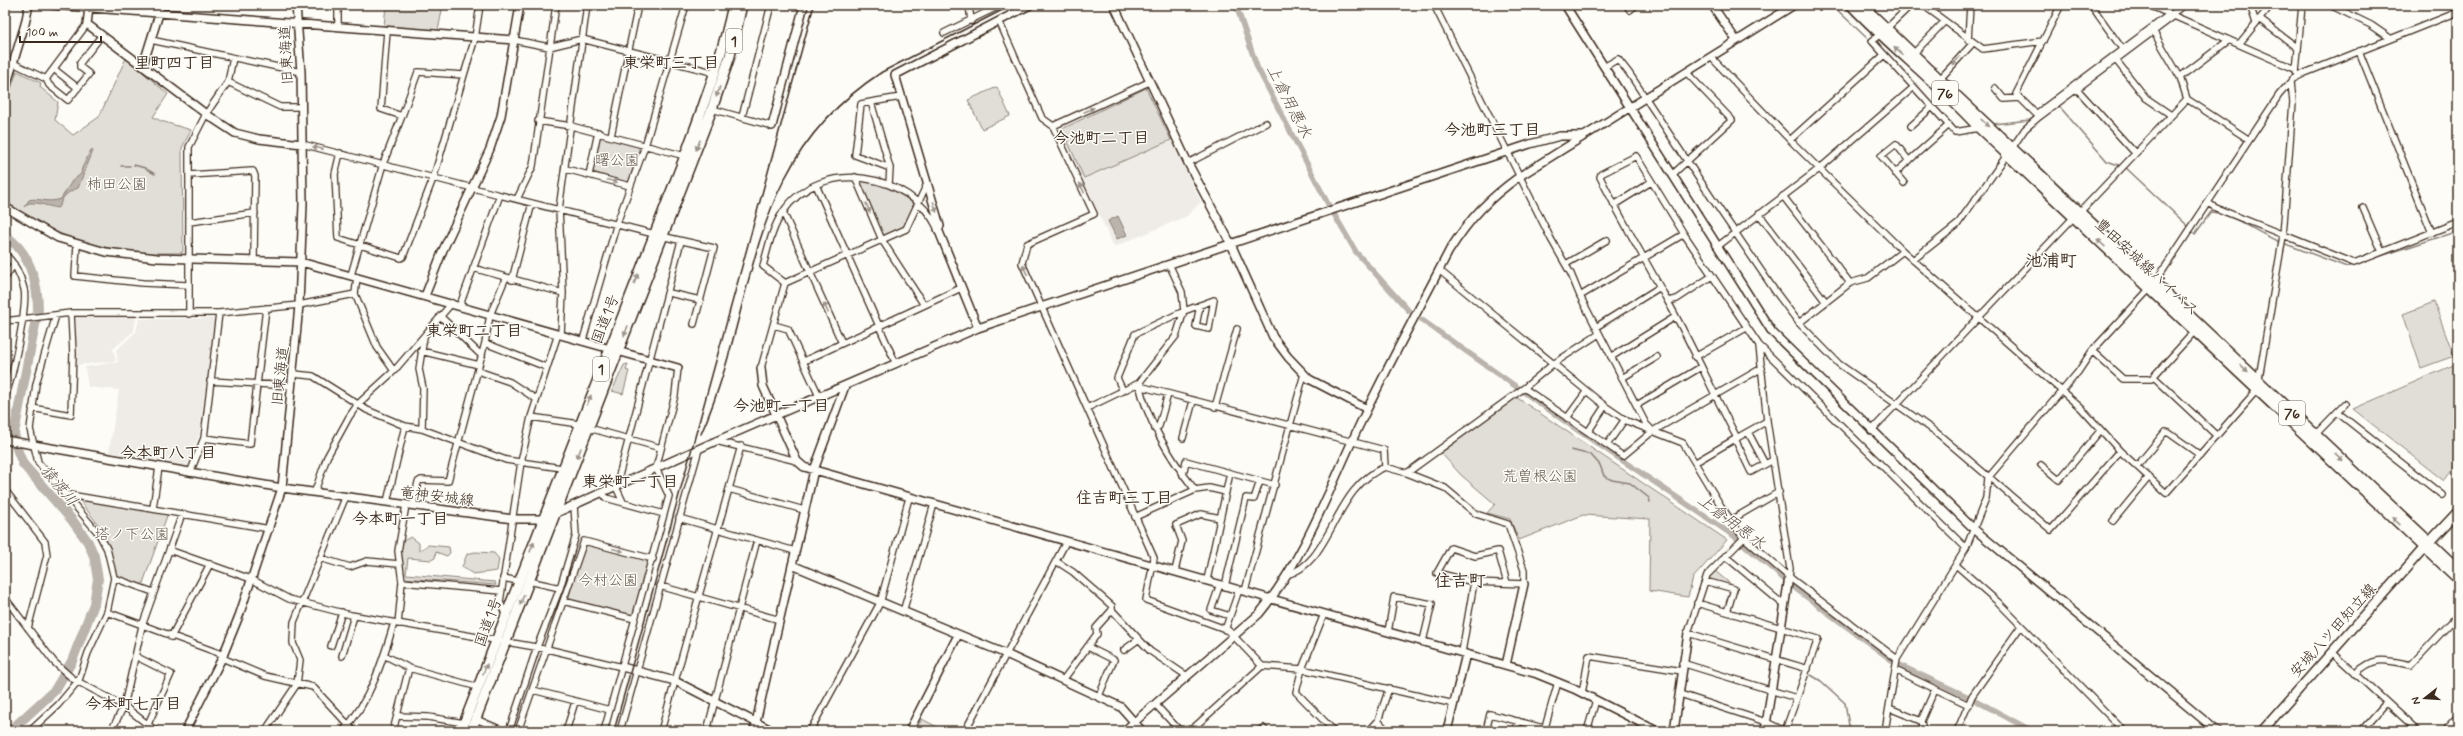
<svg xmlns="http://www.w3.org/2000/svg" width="2463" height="736" font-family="Mynerve,'Klee One',sans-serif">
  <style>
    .built { fill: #efece7 }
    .green { fill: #e1ded7; stroke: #8e847a }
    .water { fill: #bbb4ad; stroke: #887d74 }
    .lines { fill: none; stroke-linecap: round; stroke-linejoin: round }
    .stream { stroke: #887d74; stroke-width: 1.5 }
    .canal { stroke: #bbb4ad; stroke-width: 5.5 }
    .river { stroke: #bbb4ad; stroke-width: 10 }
    .minor-casing { stroke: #3b2a1e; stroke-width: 8 }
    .tertiary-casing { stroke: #3b2a1e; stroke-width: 10 }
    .secondary-casing { stroke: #3b2a1e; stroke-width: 11 }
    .primary-casing { stroke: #3b2a1e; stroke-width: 12 }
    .trunk-casing { stroke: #3b2a1e; stroke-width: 12 }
    .minor { stroke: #fdfcf7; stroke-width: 5.5 }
    .tertiary { stroke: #fdfcf7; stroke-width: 7 }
    .secondary { stroke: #fdfcf7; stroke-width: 8 }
    .primary { stroke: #fdfcf7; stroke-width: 9 }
    .trunk { stroke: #fdfcf7; stroke-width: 9 }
    .rail { stroke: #3b2a1e; stroke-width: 1.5 }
    .oneway { fill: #9c938a }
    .labels { text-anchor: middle; stroke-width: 3; stroke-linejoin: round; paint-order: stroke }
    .shield { fill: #fdfcf7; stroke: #75695f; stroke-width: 1 }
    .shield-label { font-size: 14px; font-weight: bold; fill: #3b2a1e }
    .street-label { font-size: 15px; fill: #3b2a1e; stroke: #fdfcf7 }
    .park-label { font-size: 15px; fill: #64574c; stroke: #fdfcf7 }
    .neighbourhood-label { font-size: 16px; font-weight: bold; fill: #3b2a1e; stroke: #fdfcf7 }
    .water-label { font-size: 16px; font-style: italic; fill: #615349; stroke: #fdfcf7 }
    .quarter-label { font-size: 17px; font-weight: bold; fill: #3b2a1e; stroke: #fdfcf7 }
  </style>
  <rect width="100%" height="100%" fill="#fdfcf7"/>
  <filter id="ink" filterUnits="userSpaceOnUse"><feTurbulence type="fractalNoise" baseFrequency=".025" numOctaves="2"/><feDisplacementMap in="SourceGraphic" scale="8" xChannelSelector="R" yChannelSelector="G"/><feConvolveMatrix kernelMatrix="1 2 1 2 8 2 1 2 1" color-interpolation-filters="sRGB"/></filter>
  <g filter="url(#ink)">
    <!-- built -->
    <path class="built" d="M1146,88l55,114 -14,14 -73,31 -54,-117 2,-3z
      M75,316l61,1 -2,14 -21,18 3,12 -39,4z
      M215,318l-16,117 -11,32 -79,-15 10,-62 -31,-3 -3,-20 33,-5 -2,-12 20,-18 3,-13z"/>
    <!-- green -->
    <path class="green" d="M386,5h57l-5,26 -54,-5z
      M126,58l42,36 -15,23 8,4 30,9 -9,18 1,104 -3,1c-24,0 -49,1 -73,-4 -35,-6 -72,-28 -102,-46v-96l12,-36 24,12 -1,4 18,15 -3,18 18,15 26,-18z
      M997,87l13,29 -28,13 -14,-29z
      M1146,88l25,52 -87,38 -22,-49z
      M600,136l40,10 -11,35 -2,2 -36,-12 7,-34z
      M860,180l31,8 22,14 1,3 -10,22 -20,9 -3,-1 -23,-53z
      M2434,302l20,54 -33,12 -18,-54z
      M2458,363v99l-14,19 -91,-72z
      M628,364l-2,6 3,1 -6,23 -11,-3 12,-26z
      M1516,397l211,143 -34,38 -5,19 -39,-6 1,-72 -67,-4 -64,25 -9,-21 -23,-6 8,-9 -34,-29 -20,-22z
      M78,498l90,15 -26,73 -26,-10 -9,-33 -8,-17z
      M411,537l8,6v8l9,-6 21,2 1,6 -3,3 -11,-4 -1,6 -4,2 -23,-2 -2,16 89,8 1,3 -93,-7 -2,-26 2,-11z
      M588,545l60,15 -14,55 -3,1 -63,-16 15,-52z
      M475,552l19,1 5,6 -2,12 -24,3 -11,-7 5,-13z
      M1715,571l18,15 -26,-6z
      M922,719l23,12h-30z"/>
    <!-- water -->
    <path class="water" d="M91,150l2,1 -15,37c-9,3 -17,9 -18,18l-3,2 -20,-5h-8l-5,4 5,-7c9,-3 18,4 32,-1l11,-18 9,-7 1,-6z
      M1118,216l9,19 -10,4 -9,-18z"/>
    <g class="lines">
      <!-- stream -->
      <path class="stream" d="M1832,5l38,36
        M2059,106l48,55 14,5
        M1941,113l15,16 7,-1
        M1993,124l37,-4 5,-4
        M134,165l11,3
        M121,166h9
        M2125,167l64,60
        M146,169l9,5
        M2191,230l4,4 16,-22c25,3 46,21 69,30
        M2283,243l64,24 111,-36
        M1571,450l20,5 9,10 4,11 8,4 18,3 19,15 1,4
        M1811,675l10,6 24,22 5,28"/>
      <!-- canal -->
      <path class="canal" d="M1236,5l21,62 72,139
        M1334,214l22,38 53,59
        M1422,320l151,107 161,109 58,50 105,78 76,35 59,32"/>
      <!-- river -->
      <path class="river" d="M5,236c24,14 33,48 33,73l-24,124 3,16 6,15 49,56 16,22 6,14 4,23 -4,25 -22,57 -17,29 -45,41"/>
      <!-- minor casing -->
      <g class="minor-casing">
        <path id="minor" d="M969,5l2,16
          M1434,5l117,234 20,35 9,22 66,128 4,4
          M1626,5l4,5 6,-5
          M1923,5l60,44 60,-8
          M2091,5l32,45
          M2149,5l146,64
          M2250,5l6,18
          M2330,5l41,20 19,13
          M2171,14l14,-9
          M2259,19l39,29
          M999,21l43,97 11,8 41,88 -67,30 -5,19 132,295 -8,42 82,30 34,36 40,3 152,35
          M338,27v-22
          M1887,28l24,-23
          M2153,31l27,46
          M944,33l57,-28
          M1879,35l-7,6 83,91 24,-4
          M151,40l150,32
          M514,40l35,7 33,-8 134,34
          M1968,40l2,-35
          M2239,44l32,-39
          M2359,51l73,182
          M1913,54l31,-32
          M1711,57l79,83 113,111 178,157 39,43 46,42 91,-103 26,-154 10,-134 -2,-20
          M2115,59l31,39 25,17
          M13,63l33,16 41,-55
          M1604,67l14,-8 11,14 82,124 64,94 24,32 40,41 97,68 115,98 69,-79
          M54,69l24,19
          M2296,72l6,-67
          M464,75l11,-37 5,-33
          M46,79l3,6 19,15 21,-26 -9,-7v-4l22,-28
          M1940,79l33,-36
          M228,82l52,25h22
          M1995,88l9,11 16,-1
          M2077,89l58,64
          M2187,99l61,40
          M871,102l30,-5
          M712,109l60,17
          M2036,114l134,-100
          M2037,115l-21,-21 45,-89
          M742,117l29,-112
          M538,121l33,5 114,30
          M1053,126l96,-44
          M1911,126l21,-19
          M611,136l27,-131
          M1790,140l94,-85
          M302,144l198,51 -40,110
          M2012,148l13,-19 14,-12 135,-101
          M340,153l-5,21 3,64 63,20 2,-1 31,-81 30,-101 -46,-3 -16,44 -21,-7 6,-78
          M1188,163l78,-40
          M566,169l64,17
          M1895,173l54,-48
          M1673,174l59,-54 -45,-47
          M189,175l64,-4 2,5 -1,83
          M589,175l9,-43
          M855,177l27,63 42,65
          M1904,183l-23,-27 15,-12 13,17
          M889,184l1,-16 -19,-66 -10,2 -6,51 35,13
          M816,185l80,179
          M500,195l154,39
          M1783,196l67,87
          M517,199l16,-33 23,-161
          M2208,203l8,5 138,55 104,-41
          M1614,205l37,-23
          M2363,208l19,44
          M783,212l59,131
          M2080,212l107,-113 -7,-22 49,-37
          M1759,214l67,88
          M189,222l66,-9
          M661,236l53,12 -20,76
          M77,245l-2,31 68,7 45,2
          M1718,246l101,-77 95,-82
          M5,254c10,9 16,22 19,35 4,16 -12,91 -19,108
          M1913,260l44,-35 50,-70
          M1566,264l41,-24
          M473,268l90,25
          M1439,270l166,136 22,15 56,22 38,63 21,30 47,41 108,82
          M351,275l32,-111 19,-48
          M357,277l-2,17 22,53 17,24
          M5,278l9,-14
          M512,280l20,-77
          M785,283l-22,-17c5,-18 9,-38 20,-54 37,-55 128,-40 155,17
          M785,283l121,-54 21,-45
          M669,293l31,7
          M1580,296l104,-62
          M1668,301l9,-2 35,-23
          M189,314v-167l17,-33 22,-32 5,-24
          M440,316l42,40
          M5,321l66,-8h148l80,-8 56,-11
          M1799,323l51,-40 18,-5 35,-27
          M774,325l14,4 31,67
          M1596,327l64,-40
          M561,334l2,-41 -4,-84 28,-204
          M583,340l34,-117 28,-77 41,-141
          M485,343l61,24
          M1759,346l8,75 23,148 -1,8
          M421,351l58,14
          M2092,351l31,28h28l44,-48
          M1611,357l64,-40
          M1695,357l51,-29
          M804,361l157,-73
          M761,368l24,-85
          M478,371l32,11 26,17
          M294,374l19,2 54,34 38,16 17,3 84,31 56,8
          M2154,377l63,59
          M1622,378l35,-21
          M210,381l82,5
          M1139,383l4,4 241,63 1,17
          M1139,384c9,39 31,74 56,106
          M1524,388l99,68 30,-25 109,-63
          M1123,391l-6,-13 18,-44 49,-23 30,-11 -5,29 -13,-3 4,-21
          M1637,405l64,-38
          M1215,407l22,-78
          M32,408l39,7 2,-61 -2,-41
          M1087,408l52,-25 37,-47 8,-25 -2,-19 -13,-28
          M2337,412l105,83
          M531,417l48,7
          M1567,418l19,-26
          M1767,421l-32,18 16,33 22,-12
          M589,428l72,20
          M422,429l1,-41 -4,-19 5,-32
          M1155,429l4,-3 9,-32
          M1871,431l203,-214
          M1588,432l17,-26
          M1748,432l17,32
          M2314,436l31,-32
          M204,438l46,6 16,-136
          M1183,438l10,-37
          M1737,438c-24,-45 -45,-94 -70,-138 -22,-41 -46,-81 -67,-123l1,-3 35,-18 48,78 75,111 207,203
          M716,441l81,20
          M1607,445l18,-26
          M1696,462l39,-23
          M2041,465l18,15 41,-49
          M2137,466l28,-34 4,1 31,22
          M5,471l1,21
          M190,473l14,-35 15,-125
          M1407,473l117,-85 29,-24 46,-30
          M1183,475l3,-14 44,12
          M729,489l75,21
          M5,490l40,52 2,13 -19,73
          M315,491l12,-34 22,-40 9,-13 36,-33 58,-68
          M603,493l3,5 58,16
          M64,494l206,35
          M387,502l18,-76
          M623,502l-7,-15 65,-246
          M413,506l5,-24 3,-2 27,1 37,-138 5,-28 16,-38
          M153,508l6,-41
          M1135,517l60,-27 14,-2 17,4
          M679,518l116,33
          M1731,520l48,-28
          M2113,521l36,-44
          M1744,538l-37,37 -19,58 120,36
          M169,550l82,29 38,20 62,16 196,34 75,18
          M1725,556l59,49
          M320,558l30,9 17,-6 32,3
          M1056,561l17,11 39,34v4
          M1956,565l42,37 126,129
          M1175,571l7,-30 -6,-16 25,-11 19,4
          M1286,575c47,-12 46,-87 99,-108l22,6 38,15 31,26 32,10 16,46v14l-50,-2 -37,-9 14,-25 24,8 23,-5 9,32
          M114,578l39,14
          M503,578l15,3
          M1207,580l23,-107 45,12
          M529,581l31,7
          M1705,581l29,8 -7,23
          M402,582l99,9
          M1220,584l-9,26 19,6
          M660,586l120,34
          M1225,586l21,-88 8,1 6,-18
          M1245,591l59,-217
          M5,598l49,64 19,17 51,27 32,25
          M563,601l72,18
          M107,612l117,43
          M903,612l31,-108
          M505,614l-5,-12 21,-140 10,-45 27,-83
          M1324,614l-22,55 -6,23 38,39
          M398,624l4,-42 -4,-31 8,-46
          M1225,630l14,-40
          M1388,632l6,-35 38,7 -9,37
          M171,637l39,-73
          M331,646l11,-34
          M1088,647l26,13 -15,36
          M1124,650l15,-11
          M1462,652l12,-70
          M2332,652l86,79
          M384,655l25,13 69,19
          M135,656l36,18 -23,50
          M342,656l12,-40
          M222,658l43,18 48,11 41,44
          M1682,663l114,35
          M1895,670l74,35
          M2355,674c21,-19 30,-14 56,-9l47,-50
          M1063,680l34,-46 -1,-6 16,-18 38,41 37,25
          M533,690l77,20
          M1582,693l7,-37 93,15
          M1680,694l86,28 19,9 33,-92 -121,-36
          M1155,704l25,27
          M1889,708l32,13 2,10
          M397,716l31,1 36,6
          M476,719l28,12
          M1378,721l10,10
          M1921,721l14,-32
          M30,731l28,-26 21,-25 9,-27 19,-41 7,-34 -7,-29 -8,-15 -61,-72 -8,-33 6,-45 20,-69
          M111,731l13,-25 18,-80 40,-112
          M265,731l32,-47 3,-24 -7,-17 1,-21 52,-126
          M343,731c27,-29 40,-71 51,-108
          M393,731l16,-63
          M509,731l28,-84 23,-59 16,-53 -2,-29
          M518,731l66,-190 69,18
          M566,731l9,-29
          M604,731l65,-235 -13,-28 19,-73 3,-27
          M620,731l79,-282
          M661,731l80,-285
          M707,731l50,-191
          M810,731l70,-128 29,-105
          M965,731l101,-189
          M1190,731l72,-65
          M1259,731l4,-3 3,3
          M1369,731l9,-10 11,-33
          M1486,731l4,-17 65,17
          M1516,731l2,-10
          M1544,731l14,-49
          M1587,731l9,-31
          M1885,731l12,-72 69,-111 20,-50 2,-20 90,-106 14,-21 62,-67 125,-189 14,-16 12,-6 153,-61
          M1957,731l15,-35 49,-70
          M2361,731l25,-28
          M2444,731l14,-15"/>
      </g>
      <!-- tertiary casing -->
      <g class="tertiary-casing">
        <path id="tertiary" d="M52,5l462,35
          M1114,5l74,158 43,81 42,93 15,20 21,22 58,30
          M1565,5l207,327 202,197 243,202
          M1712,5l24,35
          M89,8l-2,16 119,90 29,19 24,6 43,5
          M143,65l16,-51v-9
          M5,90l20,-66 4,-19
          M772,126l32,-121
          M5,207l53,31 48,14 51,6 144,4 377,106
          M425,296l18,-46 47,-101 11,-33 19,-111
          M978,328l-40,-99 2,-3 -45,-151 135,-70
          M761,368l2,18 34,75 7,6 733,207 37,15 83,42
          M5,440l277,48 231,31h30l173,-78 262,-113 552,-184 30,-8h23
          M792,565l214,89 115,53 21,24
          M1506,665l18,-81
          M622,667l53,14 98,50
          M185,731l37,-73 17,-42 43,-128 17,-183 4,-101 -2,-132 -5,-67
          M754,731l60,-261 31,-84
          M909,731l49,-96
          M1124,731l135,-117c44,-53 71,-126 100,-188 28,-59 60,-117 90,-175 21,-33 39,-52 71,-75l274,-171
          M1447,731l19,-77
          M1674,731l14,-98
          M1765,731l24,-154"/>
      </g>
      <!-- secondary casing -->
      <g class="secondary-casing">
        <path id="secondary" d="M2262,731l162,-183"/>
      </g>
      <!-- primary casing -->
      <g class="primary-casing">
        <path id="primary" d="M1851,5c41,43 88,79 128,123l479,451
          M1862,5l86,82
          M1957,96l501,473
          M2427,545l31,-33"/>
      </g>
      <!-- trunk casing -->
      <g class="trunk-casing">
        <path id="trunk" d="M461,731l224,-575c18,-50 37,-98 48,-151
          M471,731l241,-622 18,-53 12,-51"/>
      </g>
      <!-- minor -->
      <use href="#minor" class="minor"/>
      <!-- tertiary -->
      <use href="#tertiary" class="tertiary"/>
      <!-- secondary -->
      <use href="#secondary" class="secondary"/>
      <!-- primary -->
      <use href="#primary" class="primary"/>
      <!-- trunk -->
      <use href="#trunk" class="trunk"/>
      <!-- rail -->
      <path class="rail" d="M701,434c60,-136 40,-270 181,-362l130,-67
        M614,731l200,-726"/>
    </g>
    <!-- one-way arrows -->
    <defs><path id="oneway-solid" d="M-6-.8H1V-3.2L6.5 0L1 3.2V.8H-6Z"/></defs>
    <g class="oneway">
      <use href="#oneway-solid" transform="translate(1898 51) rotate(-139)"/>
      <use href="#oneway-solid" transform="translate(1956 61) rotate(132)"/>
      <use href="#oneway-solid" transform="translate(718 92) rotate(110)"/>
      <use href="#oneway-solid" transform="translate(1089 110) rotate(-24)"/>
      <use href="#oneway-solid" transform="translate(1985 123) rotate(44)"/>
      <use href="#oneway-solid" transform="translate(698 145) rotate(112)"/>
      <use href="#oneway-solid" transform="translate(318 148) rotate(-167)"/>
      <use href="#oneway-solid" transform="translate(612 181) rotate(15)"/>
      <use href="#oneway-solid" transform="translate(1082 188) rotate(-115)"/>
      <use href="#oneway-solid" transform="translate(935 207) rotate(73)"/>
      <use href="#oneway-solid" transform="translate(868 208) rotate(67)"/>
      <use href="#oneway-solid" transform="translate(2101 243) rotate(-137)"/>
      <use href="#oneway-solid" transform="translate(1025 270) rotate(-115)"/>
      <use href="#oneway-solid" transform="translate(636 279) rotate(-68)"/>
      <use href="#oneway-solid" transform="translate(826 308) rotate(-114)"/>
      <use href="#oneway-solid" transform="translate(626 331) rotate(110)"/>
      <use href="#oneway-solid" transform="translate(2244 368) rotate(43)"/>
      <use href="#oneway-solid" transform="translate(589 400) rotate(-69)"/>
      <use href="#oneway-solid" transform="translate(579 453) rotate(112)"/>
      <use href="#oneway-solid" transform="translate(2339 457) rotate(44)"/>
      <use href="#oneway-solid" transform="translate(2396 521) rotate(-137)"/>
      <use href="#oneway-solid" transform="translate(532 547) rotate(-68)"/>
      <use href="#oneway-solid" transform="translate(618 550) rotate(14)"/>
      <use href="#oneway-solid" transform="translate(522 600) rotate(111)"/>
      <use href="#oneway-solid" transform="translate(485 669) rotate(-68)"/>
    </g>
  </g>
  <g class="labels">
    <!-- shield labels -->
    <g class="shield">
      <rect x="726" y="29" width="16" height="24" rx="3"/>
      <rect x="1932" y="81" width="26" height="24" rx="3"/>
      <rect x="593" y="357" width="16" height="24" rx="3"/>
      <rect x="2279" y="401" width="26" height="24" rx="3"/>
    </g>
    <g class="shield-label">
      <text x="734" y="46">1</text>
      <text x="1945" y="98">76</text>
      <text x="601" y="374">1</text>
      <text x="2292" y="418">76</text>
    </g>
    <!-- street labels -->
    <g class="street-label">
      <text transform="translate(286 55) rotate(-93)" y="5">旧東海道</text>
      <text transform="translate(2147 267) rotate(43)" y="5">豊田安城線バイパス</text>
      <text transform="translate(605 319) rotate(-69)" y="5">国道1号</text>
      <text transform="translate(280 376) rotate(-84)" y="5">旧東海道</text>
      <text transform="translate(437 496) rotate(7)" y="5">竜神安城線</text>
      <text transform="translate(488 622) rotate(-70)" y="5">国道1号</text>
      <text transform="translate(2333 630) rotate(-48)" y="5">安城八ツ田知立線</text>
    </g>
    <!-- park labels -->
    <g class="park-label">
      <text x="617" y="165">曙公園</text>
      <text x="117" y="189">柿田公園</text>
      <text x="1540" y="481">荒曽根公園</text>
      <text x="132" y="539">塔ノ下公園</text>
      <text x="608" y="585">今村公園</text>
    </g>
    <!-- neighbourhood labels -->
    <g class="neighbourhood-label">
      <text x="174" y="68">里町四丁目</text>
      <text x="671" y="68">東栄町三丁目</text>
      <text x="1492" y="135">今池町三丁目</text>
      <text x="1101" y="143">今池町二丁目</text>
      <text x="474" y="336">東栄町二丁目</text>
      <text x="781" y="411">今池町一丁目</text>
      <text x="168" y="458">今本町八丁目</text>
      <text x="630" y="487">東栄町一丁目</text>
      <text x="1124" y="503">住吉町三丁目</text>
      <text x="400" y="524">今本町一丁目</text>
      <text x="133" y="709">今本町七丁目</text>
    </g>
    <!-- water labels -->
    <g class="water-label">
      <text transform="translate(1290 101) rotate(63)" y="6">上倉用悪水</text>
      <text transform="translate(60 485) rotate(50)" y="6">猿渡川</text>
      <text transform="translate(1732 521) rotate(37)" y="6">上倉用悪水</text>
    </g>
    <!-- quarter labels -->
    <g class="quarter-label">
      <text x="2051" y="266">池浦町</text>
      <text x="1460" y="586">住吉町</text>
    </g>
  </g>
  <!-- margin -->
  <rect width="2463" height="736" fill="none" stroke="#fdfcf7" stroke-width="20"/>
  <rect x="10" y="10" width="2443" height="716" fill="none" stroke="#3b2a1e" stroke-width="1.5" filter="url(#ink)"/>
  <!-- north arrow -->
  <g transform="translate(2425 698) rotate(253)" stroke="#fdfcf7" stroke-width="3" paint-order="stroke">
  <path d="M0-3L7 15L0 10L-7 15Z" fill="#3b2a1e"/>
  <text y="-6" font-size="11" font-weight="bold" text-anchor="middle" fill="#3b2a1e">N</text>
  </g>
  <!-- scale -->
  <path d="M20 36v6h81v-6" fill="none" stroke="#3b2a1e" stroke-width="2"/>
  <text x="26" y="36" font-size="12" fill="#3b2a1e" stroke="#fdfcf7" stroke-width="3" paint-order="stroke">100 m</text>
</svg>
